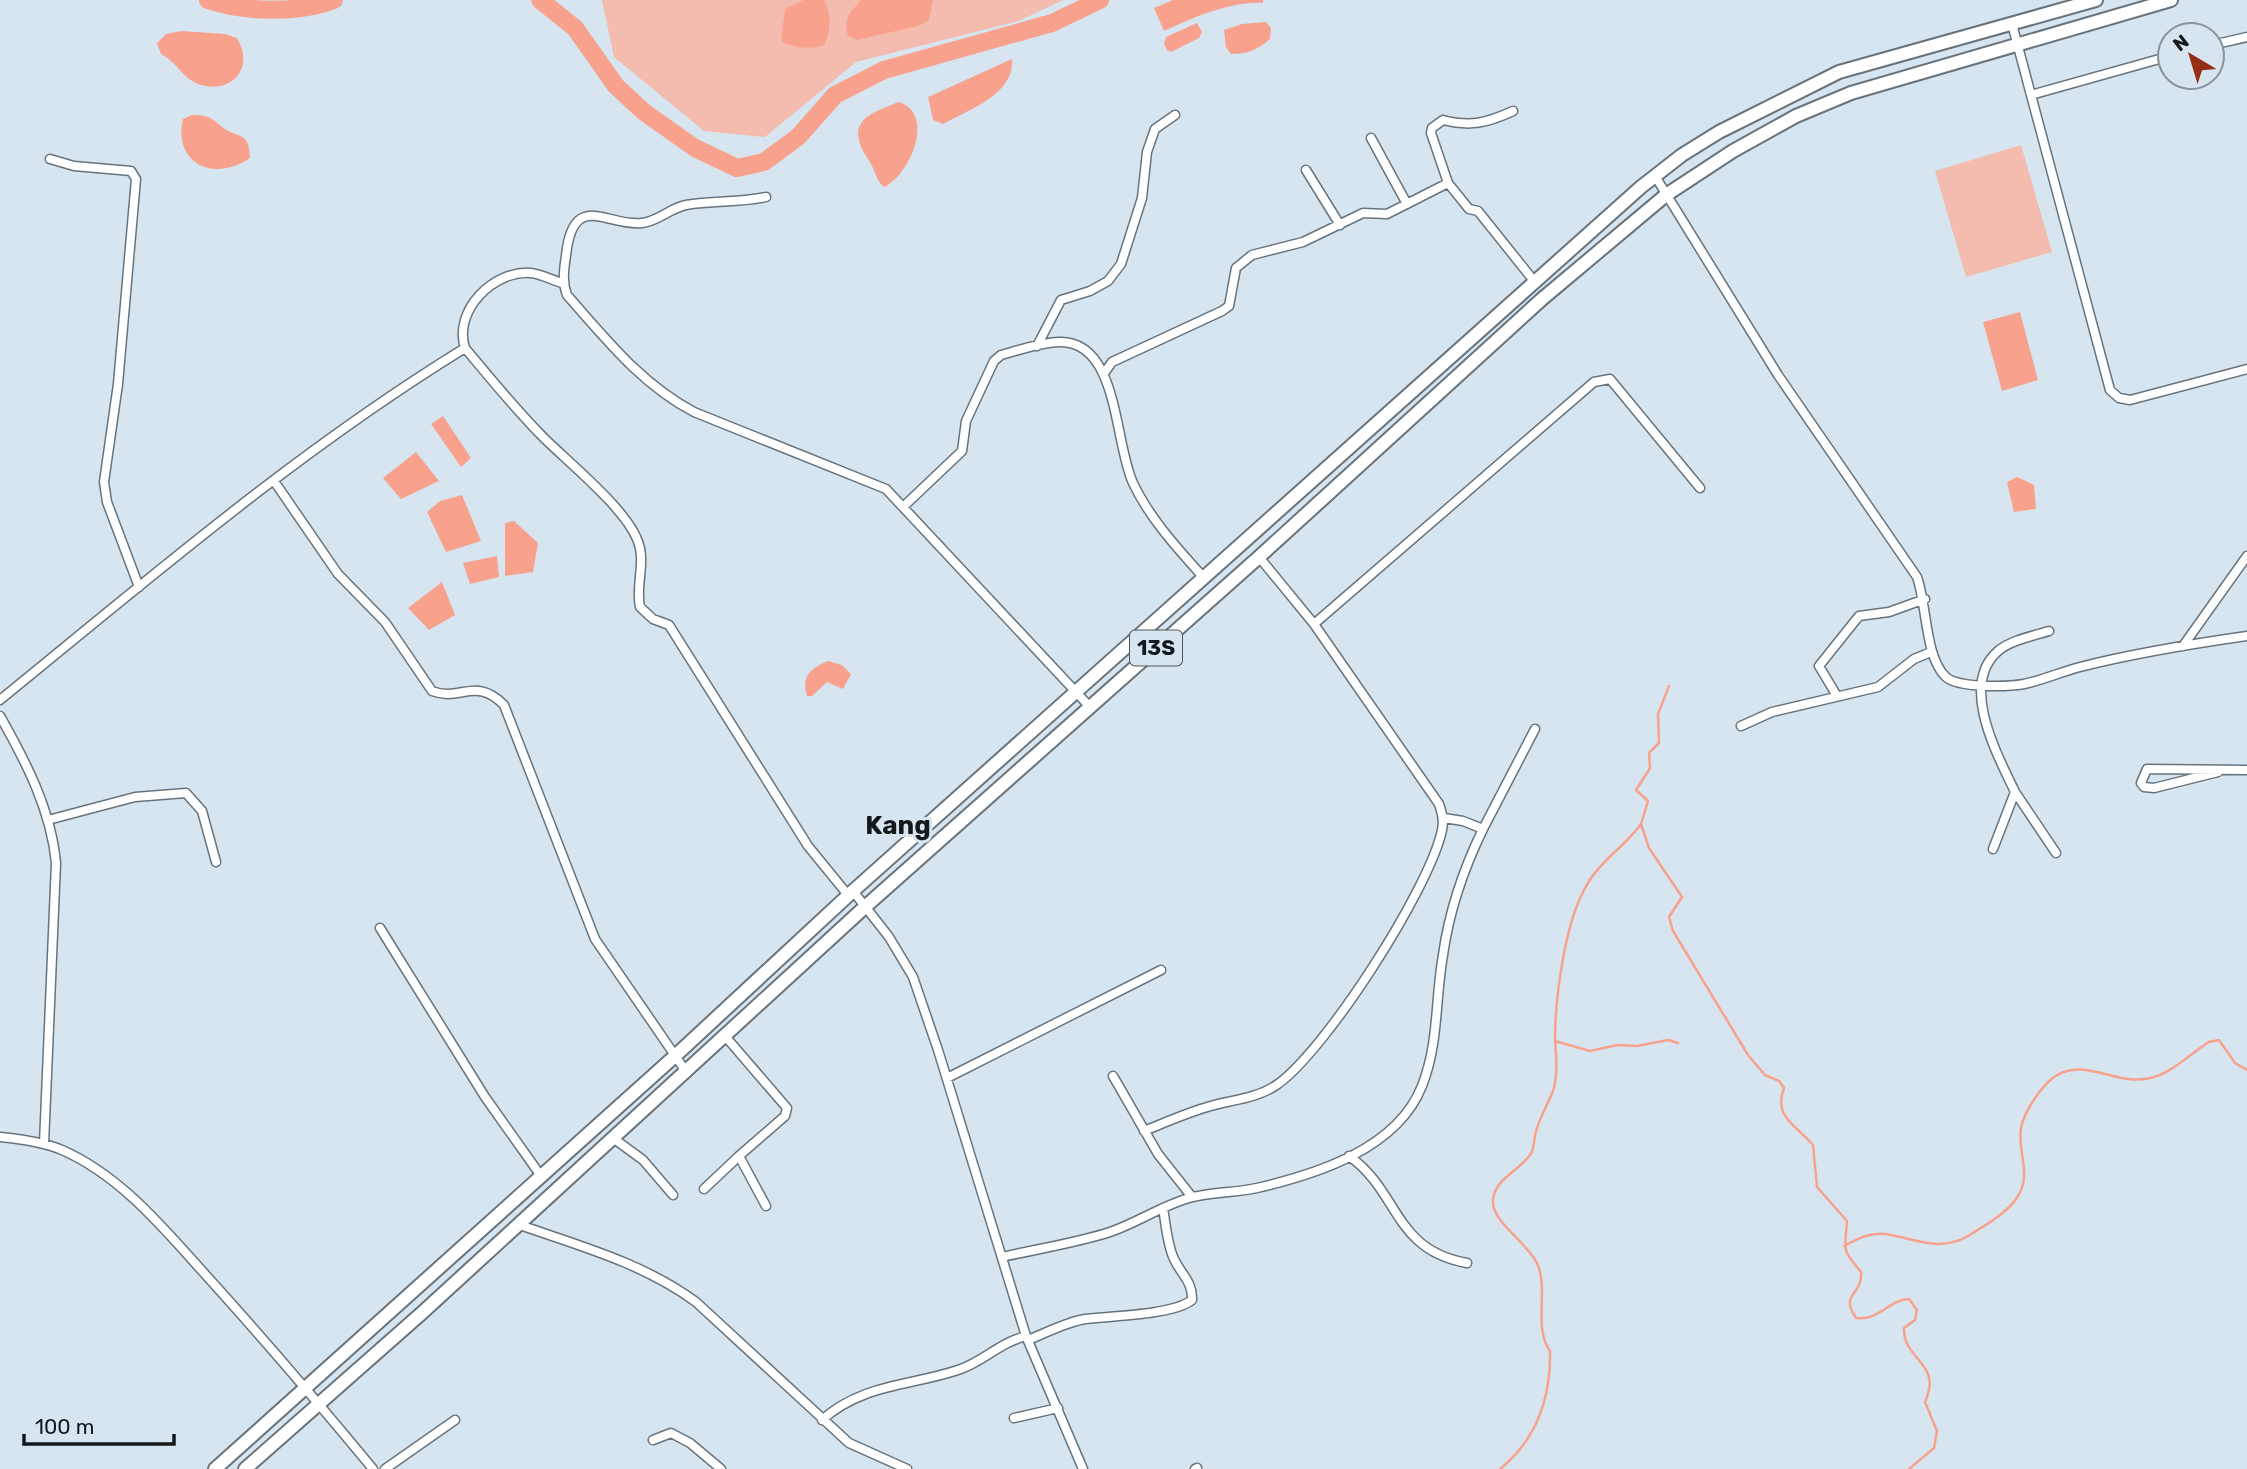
<svg xmlns="http://www.w3.org/2000/svg" width="2247" height="1469" font-family="Rubik,sans-serif">
  <style>
    .green { fill: #f3bcaf }
    .water { fill: #f8a28e }
    .lines { fill: none; stroke-linecap: round; stroke-linejoin: round }
    .stream { stroke: #f8a28e; stroke-width: 2.5 }
    .river { stroke: #f8a28e; stroke-width: 18 }
    .minor-casing { stroke: #67747e; stroke-width: 11 }
    .trunk-casing { stroke: #67747e; stroke-width: 16 }
    .minor { stroke: #fff; stroke-width: 8 }
    .trunk { stroke: #fff; stroke-width: 12 }
    .labels { text-anchor: middle; stroke-width: 6; stroke-linejoin: round; paint-order: stroke }
    .shield { fill: #d6e5f0; stroke: #4e565c; stroke-width: 2 }
    .shield-label { font-size: 21px; font-weight: bold; fill: #13181c }
    .quarter-label { font-size: 26px; font-weight: bold; fill: #13181c; stroke: #d6e5f0 }
  </style>
  <rect width="100%" height="100%" fill="#d6e5f0"/>
  <!-- green -->
  <path class="green" d="M602,0h461l-44,21 -163,41 -91,75 -61,-6 -90,-74z
    M2021,145l31,107 -86,25 -31,-106z"/>
  <!-- water -->
  <path class="water" d="M803,0h21c8,15 7,30 0,45 -11,5 -33,3 -43,-4l4,-32z
    M861,0h72l-4,20 -11,6 -61,14 -9,-4c-5,-17 2,-23 13,-36z
    M1173,0h90v3c-33,-2 -70,15 -99,28l-10,-23z
    M1266,22l5,6 -1,11c-12,11 -23,15 -39,15l-5,-7 -2,-17 18,-6z
    M1197,23l5,9 -3,6 -28,14 -4,-2 -3,-6 2,-7z
    M181,31l44,3 12,4c19,32 -8,57 -39,46 -17,-7 -19,-20 -37,-30l-4,-11 9,-9z
    M1012,59c3,35 -44,51 -69,65l-10,-4 -5,-23z
    M899,102c37,12 11,73 -15,85 -10,-9 -8,-17 -16,-28 -24,-36 -1,-45 31,-57z
    M192,115c15,0 19,2 30,12 16,12 27,3 28,31 -37,25 -77,5 -67,-39z
    M2020,312l18,68 -36,11 -19,-69z
    M443,416l28,42 -10,9 -30,-43z
    M416,452l23,29 -38,18 -18,-21z
    M2017,477l17,8 2,24 -22,3 -7,-30z
    M462,495l19,46 -35,11 -19,-40 13,-11z
    M514,521l24,22 -5,29 -28,4v-53z
    M497,556l2,21 -29,7 -7,-21z
    M442,582l13,33 -26,15 -21,-22z
    M828,661l14,4 9,9 -8,15 -16,-7 -15,14h-5c-6,-19 3,-28 21,-35z"/>
  <g class="lines">
    <!-- stream -->
    <path class="stream" d="M1669,686l-11,28 1,29 -10,10 1,15 -14,22 12,11 -7,23 8,24 33,49 -13,20 4,14 75,124 17,20 14,6 5,7c-11,29 12,37 29,57l4,42 30,34c-2,31 -6,27 14,51 2,24 -22,21 -5,46 23,3 34,-19 53,-19l8,11 -2,10 -11,8c-1,33 39,34 21,74l12,29 -3,17 -25,21
      M1555,1041l35,10 27,-6 20,1 31,-6 10,3
      M1844,1246c13,-7 26,-14 41,-12 29,4 54,19 83,2 16,-10 40,-23 50,-40 14,-22 -1,-45 3,-68 3,-15 16,-35 27,-46 32,-30 66,5 102,-4 21,-4 41,-25 59,-36l10,-2 16,23 12,7
      M1500,1469c37,-30 51,-71 50,-118 -17,-23 -1,-62 -13,-88 -10,-21 -47,-42 -44,-64 3,-21 26,-28 37,-44 4,-5 4,-13 5,-20 4,-17 12,-29 18,-44 6,-18 2,-40 2,-58 1,-40 10,-106 28,-141 15,-31 39,-42 58,-68"/>
    <!-- river -->
    <path class="river" d="M208,0c35,12 91,14 126,0
      M540,0l35,28 41,58 28,26 51,36 42,20 27,-6 34,-25 37,-42 49,-25 168,-47 48,-23"/>
    <!-- minor casing -->
    <g class="minor-casing">
      <path id="minor" d="M2012,24l98,366 9,8 11,2 117,-31
        M2212,45l35,-8
        M2031,95l139,-39
        M1371,138l36,66
        M50,159l24,7 57,5 5,8 -18,205 -14,98 3,20 32,85
        M1306,170l34,55
        M1655,176l123,199 139,202c10,28 8,81 29,100 12,11 61,10 78,7 19,-4 37,-12 56,-17 55,-14 111,-23 167,-31
        M1448,183l-17,-50 1,-5 11,-8c27,7 44,3 70,-9
        M766,197c-26,6 -53,3 -80,8 -16,3 -27,16 -44,18 -33,4 -66,-31 -75,25 -2,17 -6,31 0,47 39,44 74,89 127,117l192,77 204,218
        M1037,346l24,-46 29,-9 18,-10 13,-17 21,-66 5,-46 8,-23 20,-14
        M465,348c25,30 50,61 78,89 25,25 81,70 94,102 10,23 -2,45 3,68l13,12 16,6 139,221 40,49
        M1105,372l7,-10 110,-51 7,-5 7,-38 16,-13 51,-13 60,-29 24,1 61,-31 21,26 9,2 56,70
        M274,481l64,93 47,48 47,69c28,11 44,-15 72,14l91,234 92,134
        M903,507l59,-56 4,-30 28,-60 7,-6c18,-5 38,-12 58,-13 60,-2 55,101 74,141 17,36 45,66 71,95
        M1314,624l280,-242 16,-3 90,109
        M2183,646l64,-90
        M1837,696l-18,-30 40,-50 30,-4 36,-13
        M0,700c151,-123 299,-250 465,-352 -12,-37 28,-78 66,-75 10,1 21,7 31,10
        M0,716c26,46 51,94 56,147l-12,281
        M1741,726l31,-14 106,-25 36,-28 17,-7
        M2218,772l-64,16 -10,-1 -3,-4 6,-14 100,1
        M2015,792l41,61
        M48,820l87,-23 51,-4 16,18 14,51
        M1483,829l52,-100
        M1993,849l22,-57c-18,-38 -56,-107 -17,-141 13,-11 35,-15 51,-20
        M853,891l36,46 24,40 25,73 88,286 57,133
        M380,928l105,169 56,79
        M725,1036l62,72 -2,8 -46,40 27,50
        M1113,1076l45,78 34,43
        M947,1078l214,-108
        M1144,1131c20,-8 40,-17 60,-23 24,-8 49,-8 71,-22 49,-32 155,-198 167,-256 2,-10 0,-17 -3,-26l-125,-180 -55,-67
        M0,1137c21,2 43,5 62,13 62,27 107,85 151,133 55,61 108,123 160,186
        M613,1138l30,22 30,35
        M1349,1156c51,36 44,94 118,107
        M704,1189l35,-33
        M520,1225c60,21 123,38 176,77l153,141 58,26
        M1002,1257c35,-8 74,-14 108,-25 27,-9 51,-26 79,-34 22,-6 45,-5 68,-10 60,-14 140,-39 165,-102 17,-43 13,-86 21,-131 6,-43 21,-87 40,-126l-20,-8 -19,-3
        M1028,1340c18,-7 38,-18 57,-21 26,-3 88,-4 107,-19 1,-18 -11,-26 -18,-41 -7,-15 -8,-34 -11,-51
        M1014,1418l44,-10
        M822,1420c40,-36 88,-34 136,-50 25,-8 39,-26 68,-34
        M653,1440l18,-7 19,10 31,26
        M385,1469l70,-49
        M1195,1469l2,-1"/>
    </g>
    <!-- trunk casing -->
    <g class="trunk-casing">
      <path id="trunk" d="M215,1469l460,-413 178,-165 788,-704 41,-32 37,-23 120,-60 257,-72
        M245,1469l178,-157 443,-406 393,-349 283,-258 124,-104 67,-44 63,-35 55,-23 320,-93"/>
    </g>
    <!-- minor -->
    <use href="#minor" class="minor"/>
    <!-- trunk -->
    <use href="#trunk" class="trunk"/>
  </g>
  <g class="labels">
    <!-- shield labels -->
    <rect class="shield" x="1130" y="630.5" width="52" height="35" rx="5"/>
    <g class="shield-label">
      <text x="1156" y="655">13S</text>
    </g>
    <!-- quarter labels -->
    <g class="quarter-label">
      <text x="898" y="834">Kang</text>
    </g>
  </g>
  <!-- north arrow -->
  <g transform="translate(2191 56) rotate(322)"><circle r="33" fill="#d6e5f0" stroke="#88939b" stroke-width="2"/>
  <path d="M0-5L12 26L0 18L-12 26Z" fill="#962d17"/>
  <text y="-10" font-size="19" font-weight="bold" text-anchor="middle" fill="#13181c">N</text>
  </g>
  <!-- scale -->
  <path d="M24 1434v10h150v-10" fill="none" stroke="#13181c" stroke-width="3.5"/>
  <text x="35" y="1434" font-size="21" fill="#13181c" stroke="#d6e5f0" stroke-width="5" paint-order="stroke">100 m</text>
</svg>
